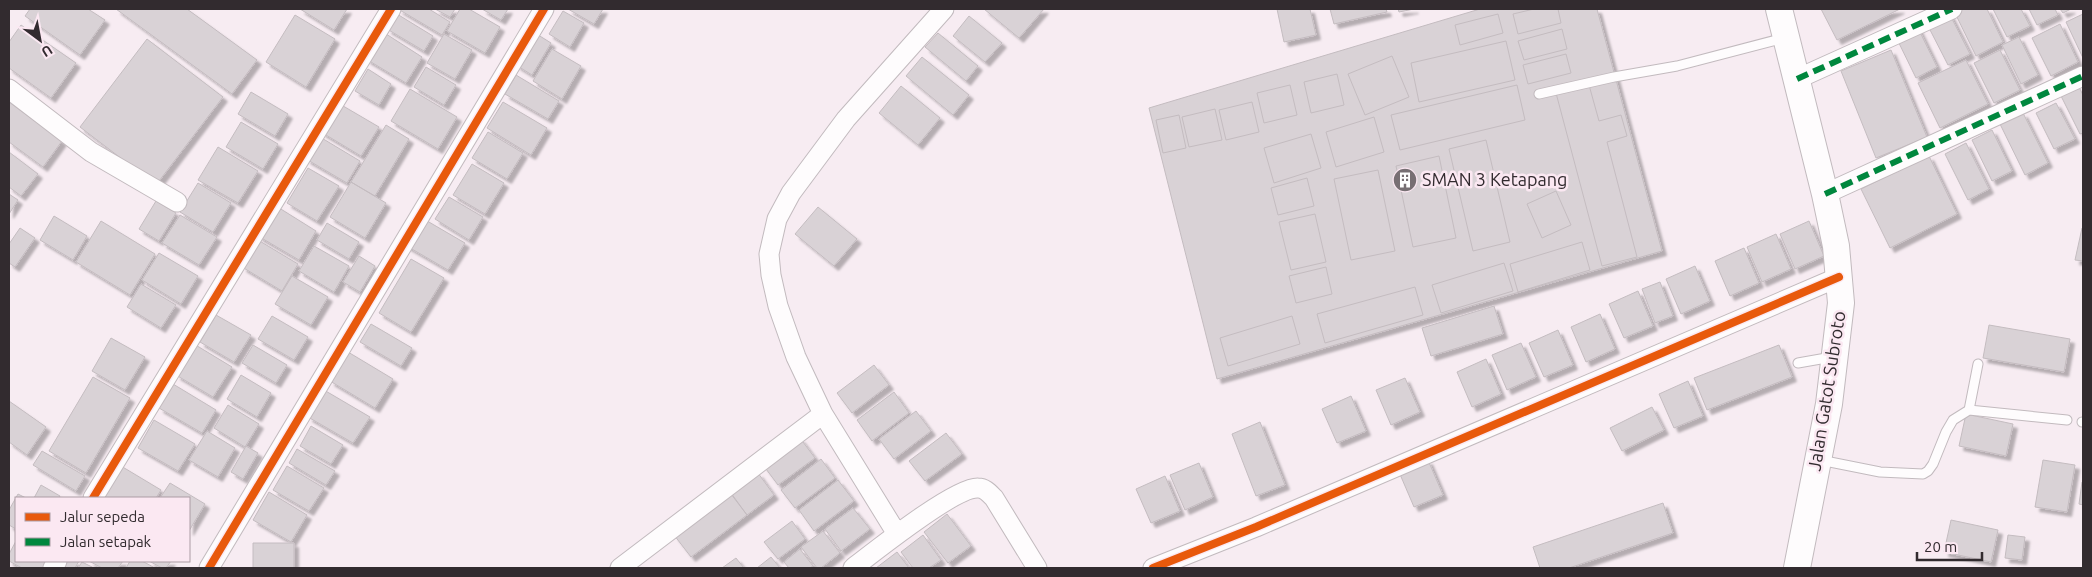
<svg xmlns="http://www.w3.org/2000/svg" width="2092" height="577" font-family="Ubuntu,sans-serif">
  <style>
    .building { fill: #d9d2d6; stroke: #c4bcc0; filter: url(#shadow) }
    .lines { fill: none; stroke-linecap: round; stroke-linejoin: round }
    .lane-casing { stroke: #c2babe; stroke-width: 11 }
    .street-casing { stroke: #c2babe; stroke-width: 21 }
    .secondary-casing { stroke: #c2babe; stroke-width: 28 }
    .lane { stroke: #fefcfd; stroke-width: 9 }
    .street { stroke: #fefcfd; stroke-width: 19 }
    .secondary { stroke: #fefcfd; stroke-width: 26 }
    .quiet { stroke: #00873e; stroke-width: 6; stroke-dasharray: 12 6; stroke-linecap: butt }
    .cycleway-casing { stroke: #fbe8f2; stroke-width: 11 }
    .cycleway { stroke: #e8590c; stroke-width: 8 }
    .labels { text-anchor: middle; stroke-width: 5; stroke-linejoin: round; paint-order: stroke }
    .poi-label { font-size: 18px; fill: #322b2f; stroke: #fbe8f2; text-anchor: start }
    .street-label { font-size: 18px; fill: #322b2f; stroke: #fbe8f2 }
  </style>
  <defs>
    <filter id="shadow"><feDropShadow dx="4.5" dy="4.5" stdDeviation="1" flood-color="#0004"/></filter>
  </defs>
  <rect width="100%" height="100%" fill="#f7ecf2"/>
  <!-- building -->
  <path class="building" d="M30,9h58l17,11 -25,35 -55,-39z
    M116,9h71l70,51 -25,34z
    M300,9h47l-13,21z
    M398,9h31l21,13 -8,13z
    M435,9h20l-5,8z
    M460,9h9l31,18 -15,26 -38,-22z
    M482,9h26l-7,11z
    M568,9h35l-9,15z
    M984,9h60l-25,29z
    M1277,9h33l6,26 -32,7z
    M1330,9h56l1,3 -53,12z
    M1398,9h16l-15,3z
    M1480,9h117l65,242 -445,128 -68,-271z
    M1534,9h24l3,14 -43,11 -5,-20z
    M1821,9h79l-63,31z
    M1959,9h28l16,33 -27,14 -22,-45z
    M1993,9h28l9,17 -23,11z
    M2029,9h26l3,6 -21,10z
    M2060,9h11l-8,4z
    M563,11l21,12 -14,24 -21,-13z
    M1949,13l21,41 -22,11 -21,-41z
    M397,14l36,22 -9,15 -37,-22z
    M1498,14l5,19 -43,12 -5,-20z
    M2083,14v44l-17,-36z
    M295,15l40,24 -29,48 -40,-25z
    M969,16l33,27 -17,19 -32,-26z
    M2060,24l18,38 -27,14 -19,-38z
    M21,25l55,38 -25,35 -42,-30v-26z
    M1917,26l20,41 -21,11 -20,-41z
    M1562,29l5,20 -43,11 -6,-19z
    M383,32l39,25 -16,26 -40,-24z
    M535,33l16,10 -19,32 -16,-10z
    M938,33l40,33 -12,15 -41,-34z
    M444,34l28,16 -17,29 -28,-16z
    M2019,37l19,38 -17,9 -19,-39z
    M147,39l76,58 -67,88 -76,-58z
    M1506,41l9,39 -96,22 -8,-39z
    M552,49l29,17 -19,33 -29,-18z
    M1891,50l36,87 -51,21 -35,-87z
    M2000,50l20,40 -26,13 -20,-40z
    M1566,54l5,19 -43,11 -5,-19z
    M1392,56l17,41 -44,18 -17,-41z
    M922,57l47,38 -16,20 -47,-39z
    M1966,60l22,44 -48,24 -22,-45z
    M426,67l30,18 -12,20 -30,-18z
    M368,69l23,15 -12,21 -24,-14z
    M1337,74l7,31 -33,8 -7,-31z
    M516,75l43,26 -11,18 -43,-25z
    M1290,85l7,30 -33,8 -7,-30z
    M1517,85l8,35 -125,30 -9,-35z
    M1589,85l10,36 22,-6 6,21 -20,6 30,115 -35,9 -46,-173z
    M901,86l39,32 -22,27 -39,-32z
    M2079,87l4,8v38l-3,1 -19,-38z
    M410,89l47,28 -19,32 -47,-28z
    M251,92l37,22 -13,22 -37,-22z
    M9,102l53,39 -19,26 -34,-25z
    M503,102l44,26 -16,27 -44,-27z
    M1252,102l7,30 -33,8 -7,-30z
    M338,103l41,24 -18,29 -40,-24z
    M2056,103l19,36 -21,10 -18,-36z
    M1215,109l7,31 -33,7 -7,-30z
    M2023,113l25,50 -23,12 -25,-51z
    M1179,115l7,33 -23,5 -7,-33z
    M1374,117l10,35 -48,15 -10,-35z
    M241,122l37,22 -15,25 -37,-22z
    M386,125l23,14 -34,57 -24,-14z
    M1992,130l20,41 -20,10 -20,-41z
    M488,132l35,21 -16,26 -35,-21z
    M1311,134l10,34 -47,15 -10,-35z
    M320,137l40,24 -13,22 -41,-24z
    M1486,140l24,102 -37,9 -24,-102z
    M1966,143l23,46 -21,11 -23,-46z
    M218,147l40,24 -20,32 -40,-23z
    M9,152l29,22 -17,22 -12,-9z
    M1439,156l17,82 -43,9 -17,-81z
    M1929,156l28,58 -67,34 -29,-59z
    M472,164l32,19 -19,31 -32,-19z
    M308,168l31,18 -22,35 -30,-18z
    M1378,170l17,81 -44,9 -17,-81z
    M1307,178l7,28 -36,9 -7,-27z
    M351,182l35,21 -21,35 -35,-21z
    M198,183l33,20 -18,29 -33,-20z
    M1556,191l15,34 -29,13 -15,-34z
    M9,194l9,6 -9,14z
    M449,197l34,20 -14,23 -34,-21z
    M156,201l20,12 -17,28 -20,-12z
    M276,206l40,25 -17,29 -41,-24z
    M818,207l39,32 -23,27 -39,-32z
    M1315,214l11,48 -35,8 -12,-48z
    M180,215l37,22 -18,28 -37,-22z
    M54,216l33,20 -14,24 -33,-20z
    M422,218l43,25 -17,27 -43,-25z
    M101,221l54,33 -25,41 -54,-33z
    M1809,221l15,35 -29,13 -15,-35z
    M327,223l32,19 -10,17 -32,-19z
    M20,228l15,10 -20,29 -6,-4v-19z
    M2082,228h1v33l-8,-1z
    M1776,234l15,35 -29,13 -15,-35z
    M258,240l40,24 -16,27 -40,-24z
    M1582,242l8,28 -72,22 -8,-28z
    M314,246l35,20 -15,26 -35,-21z
    M1744,248l15,35 -29,13 -15,-35z
    M159,253l39,23 -17,28 -39,-24z
    M359,256l16,10 -15,26 -17,-10z
    M411,259l33,19 -33,54 -32,-19z
    M1504,263l9,28 -72,22 -9,-28z
    M1695,266l15,35 -29,13 -15,-35z
    M1326,267l6,27 -36,9 -7,-27z
    M292,276l36,21 -17,28 -36,-21z
    M1660,282l13,34 -18,7 -13,-34z
    M141,284l35,21 -15,23 -34,-21z
    M1415,287l8,28 -98,28 -8,-29z
    M1638,291l15,35 -29,12 -15,-34z
    M1494,306l9,28 -72,22 -9,-28z
    M1600,314l15,35 -29,13 -15,-35z
    M216,315l35,20 -17,27 -34,-20z
    M272,316l36,21 -14,23 -36,-21z
    M1292,316l8,28 -72,22 -8,-28z
    M371,324l41,24 -11,18 -41,-24z
    M1989,325l81,14 -6,33 -81,-14z
    M1558,330l15,35 -29,12 -15,-34z
    M111,338l34,19 -20,33 -33,-19z
    M1521,343l15,34 -29,13 -15,-35z
    M194,344l38,23 -19,30 -37,-22z
    M253,345l34,20 -11,18 -34,-20z
    M1779,345l13,32 -85,33 -13,-32z
    M348,352l45,27 -18,29 -45,-27z
    M1486,359l15,35 -29,13 -15,-35z
    M874,365l15,20 -37,28 -15,-20z
    M241,375l30,18 -14,24 -30,-18z
    M93,377l37,21 -44,75 -37,-22z
    M1405,378l15,34 -29,13 -15,-35z
    M1688,381l15,35 -29,12 -15,-34z
    M173,384l43,26 -14,23 -43,-25z
    M324,390l46,27 -17,26 -45,-26z
    M894,392l15,21 -37,28 -15,-21z
    M1351,396l15,35 -29,12 -15,-34z
    M9,401l37,26 -19,28 -18,-13z
    M228,405l31,19 -14,23 -31,-19z
    M1652,407l12,23 -42,21 -12,-23z
    M916,411l15,20 -37,28 -15,-20z
    M1966,414l47,10 -7,32 -47,-10z
    M154,420l41,24 -17,27 -40,-23z
    M1260,422l25,63 -29,11 -24,-62z
    M311,426l32,19 -12,19 -31,-18z
    M207,431l28,17 -17,29 -29,-17z
    M946,433l16,21 -37,27 -16,-20z
    M800,438l15,20 -37,27 -15,-20z
    M246,446l12,7 -15,26 -12,-7z
    M297,449l38,22 -9,14 -37,-22z
    M42,451l43,25 -9,15 -43,-26z
    M821,459l14,19 -40,30 -14,-18z
    M1428,460l15,35 -29,12 -15,-35z
    M2043,460l32,5 -8,47 -32,-5z
    M1199,463l14,34 -28,13 -15,-35z
    M121,466l40,24 -5,8h-54z
    M287,466l37,22 -15,23 -36,-21z
    M758,473l16,22 -27,20 -16,-21z
    M1165,476l15,35 -29,12 -15,-34z
    M838,480l16,21 -40,30 -15,-21z
    M2082,482h1v23l-4,-1z
    M170,483l35,21 -16,27v-33h-29z
    M41,485l19,11 -1,2h-25z
    M269,492l38,23 -16,27 -38,-22z
    M731,493l16,22 -56,42 -17,-22z
    M18,494l8,4h-10v31l-7,-4v-15z
    M1663,503l10,30 -104,35h-29l-7,-21z
    M853,508l17,21 -29,22 -16,-22z
    M947,514l24,32 -23,17 -24,-31z
    M1951,520l47,10 -7,32 -47,-10z
    M792,521l13,18 -27,20 -14,-17z
    M823,531l17,22 -19,15h-4l-16,-21z
    M923,535l18,25 -12,8h-16l-12,-16z
    M2008,535l17,2 -3,23 -17,-2z
    M16,541v20h31l-4,7h-21l-13,-7v-7z
    M253,543h41v25h-41z
    M800,549l13,17 -3,2h-21l-5,-6z
    M897,552l12,16h-33z
    M771,557l9,11h-23z
    M736,558l8,10h-22z
    M61,561h18l-4,7h-18z
    M89,561h34l-5,7h-16z
    M130,561h12l13,7h-29z
    M149,561h22l-5,7h-4z
    M82,562l12,6h-16z"/>
  <g class="lines">
    <!-- lane casing -->
    <g class="lane-casing">
      <path id="lane" d="M1539,94l75,-17 63,-11 107,-28
        M1798,363l34,-6
        M1969,410l9,-46
        M2082,422h1
        M1820,460l60,12 43,2 5,-3 5,-7 13,-32 7,-12 16,-10 98,10"/>
    </g>
    <!-- street casing -->
    <g class="street-casing">
      <path id="street" d="M1797,79l155,-70
        M9,89l82,63 86,50
        M1825,194l258,-118
        M823,414l-27,-57 -18,-51 -7,-31 -2,-21 8,-35 14,-26 55,-74 98,-110
        M93,498l298,-489
        M53,568l4,-7
        M209,568l335,-559
        M620,568l203,-154 74,120
        M853,568c21,-16 102,-81 125,-80 7,0 11,5 16,10l43,70
        M1153,568l103,-41 583,-250"/>
    </g>
    <!-- secondary casing -->
    <g class="secondary-casing">
      <path id="secondary" d="M1779,9l46,185 11,52 5,57 -12,101 -32,164"/>
    </g>
    <!-- lane -->
    <use href="#lane" class="lane"/>
    <!-- street -->
    <use href="#street" class="street"/>
    <!-- secondary -->
    <use href="#secondary" class="secondary"/>
    <!-- quiet -->
    <path class="quiet" d="M1797,79l155,-70
      M1825,194l258,-118"/>
    <!-- cycleway casing -->
    <g class="cycleway-casing">
      <path id="cycleway" d="M93,498l298,-489
        M209,568l335,-559
        M1153,568l103,-41 583,-250"/>
    </g>
    <!-- cycleway -->
    <use href="#cycleway" class="cycleway"/>
  </g>
  <!-- icons -->
  <defs>
    <g id="building-disc" transform="scale(1.25)"><circle r="9.5" fill="#776f73" stroke="#fbe8f2"/><path d="M-4-6H4V6H1V3H-1V6H-4ZM-2.5-4.3h1.7v1.8h-1.7ZM.8-4.3h1.7v1.8H.8ZM-2.5-1h1.7V.8h-1.7ZM.8-1h1.7V.8H.8Z" fill="#fff"/></g>
  </defs>
  <g fill-rule="evenodd">
    <use href="#building-disc" x="1405" y="180"/>
  </g>
  <g class="labels">
    <!-- poi labels -->
    <g class="poi-label">
      <text x="1422" y="186">SMAN 3 Ketapang</text>
    </g>
    <!-- street labels -->
    <g class="street-label">
      <text transform="translate(1827 391) rotate(-81)" y="6">Jalan Gatot Subroto</text>
    </g>
  </g>
  <!-- border -->
  <rect width="2092" height="577" fill="none" stroke="#322b2f" stroke-width="20"/>
  <!-- legend -->
  <rect x="15" y="497" width="175" height="65" fill="#fbe8f2" stroke="#ab9ca4"/>
  <rect x="25" y="513" width="25" height="8" fill="#e8590c" stroke="#ab9ca4"/>
  <text x="60" y="522" font-size="15" fill="#322b2f">Jalur sepeda</text>
  <rect x="25" y="538" width="25" height="8" fill="#00873e" stroke="#ab9ca4"/>
  <text x="60" y="547" font-size="15" fill="#322b2f">Jalan setapak</text>
  <!-- north arrow -->
  <g transform="translate(40 40) rotate(148)" stroke="#fbe8f2" stroke-width="4" paint-order="stroke">
  <path d="M0-4L9 19L0 12L-9 19Z" fill="#322b2f"/>
  <text y="-8" font-size="14" font-weight="bold" text-anchor="middle" fill="#322b2f">U</text>
  </g>
  <!-- scale -->
  <path d="M1917 552v8h65v-8" fill="none" stroke="#322b2f" stroke-width="2.5"/>
  <text x="1924" y="552" font-size="15" fill="#322b2f" stroke="#fbe8f2" stroke-width="4" paint-order="stroke">20 m</text>
</svg>
